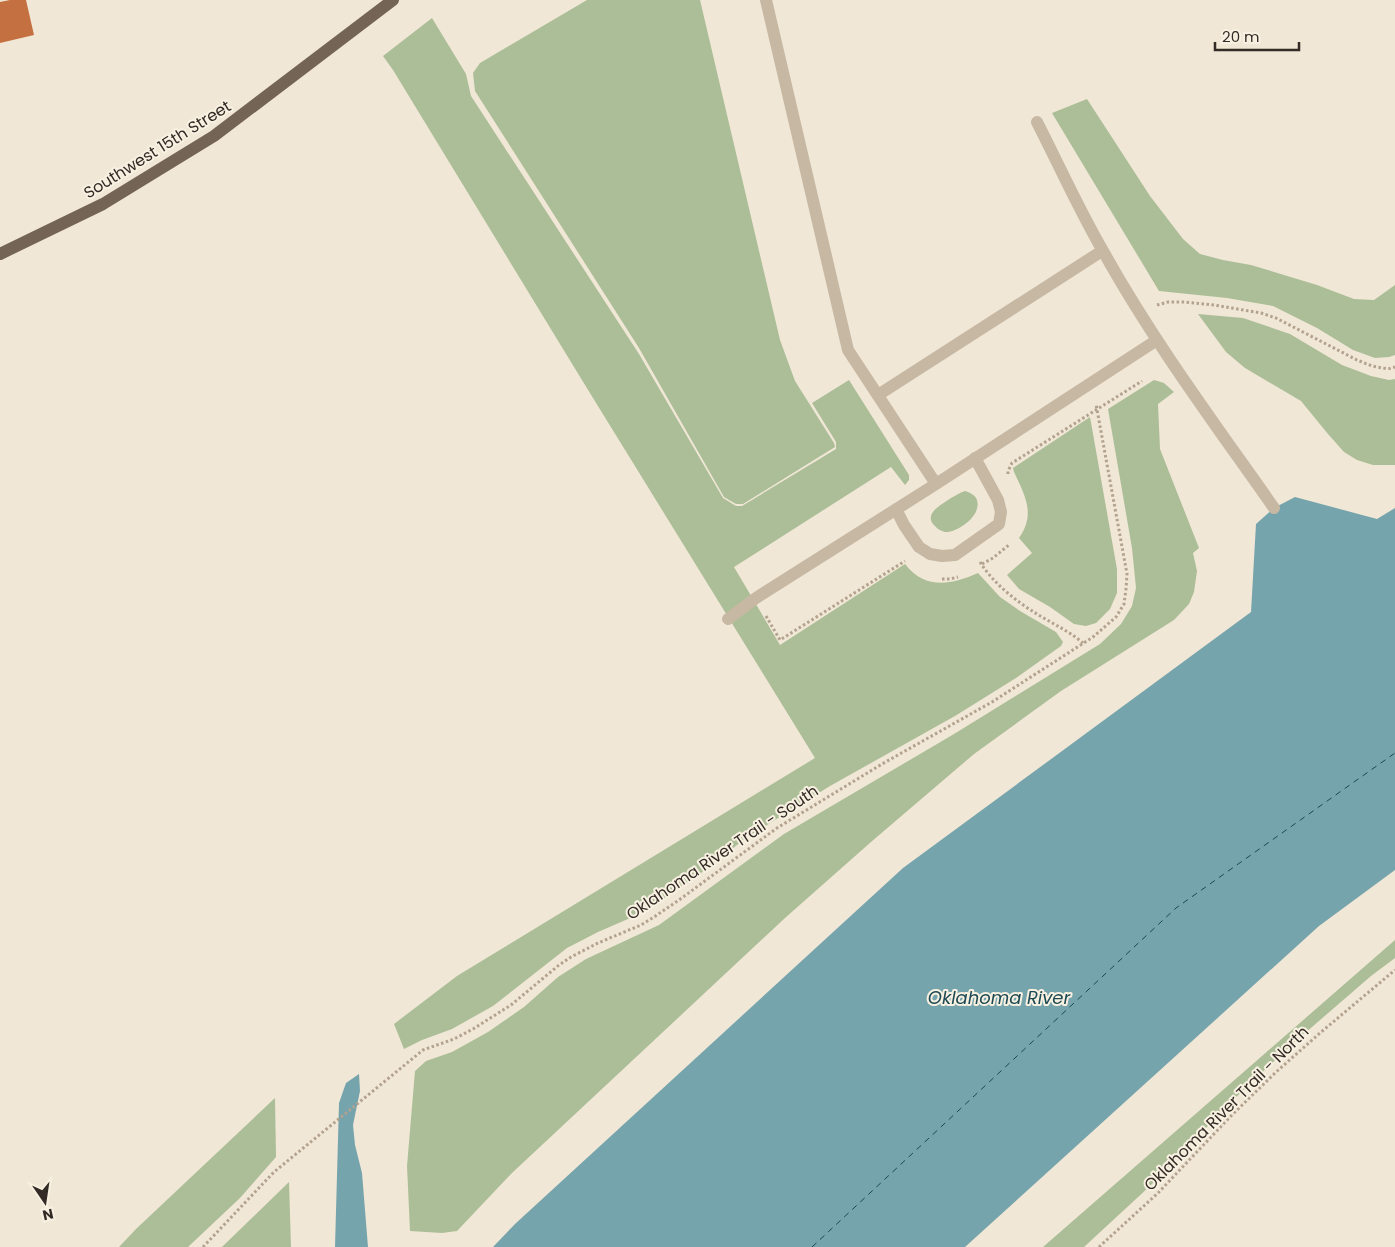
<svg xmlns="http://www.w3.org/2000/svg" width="1395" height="1247" font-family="Poppins,sans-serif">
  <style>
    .green { fill: #acbe97 }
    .water { fill: #76a4ac }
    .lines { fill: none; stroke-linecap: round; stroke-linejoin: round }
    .ferry { stroke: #1c4953; stroke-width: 1; stroke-dasharray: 6 5; stroke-linecap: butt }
    .building { fill: #c47040 }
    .path { stroke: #b3a28d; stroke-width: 3; stroke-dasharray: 2.5 2.5; stroke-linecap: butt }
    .minor { stroke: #c7b8a3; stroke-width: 12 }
    .major { stroke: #746456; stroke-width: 12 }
    .labels { text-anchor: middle; stroke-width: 4; stroke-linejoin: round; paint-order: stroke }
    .street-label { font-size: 16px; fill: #332b25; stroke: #f8f1e2 }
    .water-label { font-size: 18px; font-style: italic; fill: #1c4953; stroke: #f8f1e2 }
  </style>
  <rect width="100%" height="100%" fill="#f0e7d6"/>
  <!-- green -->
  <path class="green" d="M587,0h113l80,340 15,41 39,62 1,4 -92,57h-7l-12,-7 -85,-149 -164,-257 -2,-18 7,-10z
    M432,18l34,56 5,22 168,258 84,144 13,8h6l94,-57v-7l-24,-39 37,-23 60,95v5l-4,5 -14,-18 -157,100 46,78 125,-81c20,26 46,21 73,9l22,24 20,14 36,21 7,10 -2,4 -45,32 -61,38 -125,70 -84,52 -45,35 -57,39 -46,20 -31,16 -74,58 -41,23 -30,11 -18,9 -10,-25 63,-48 358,-218 -230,-373 -192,-315 -10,-14z
    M1087,99l63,97 33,43 17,15 23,6 28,5 66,20 37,14 20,1 21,-15v70l-6,2 -14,1 -22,-8 -36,-22 -44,-22 -46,-8 -68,-7 -107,-178z
    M1198,314l45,4 47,16 52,31 29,11 18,4 6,-1v86h-22l-16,-5 -13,-8 -16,-18 -27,-33 -56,-33 -19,-16z
    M1154,380l10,3 10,9 -16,12 2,45 39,99 -6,5 4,18 -3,21 -5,12 -15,16 -113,71 -87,63 -103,88 -86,76 -273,255 -55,58 -15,2 -32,-2 -3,-65 8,-95 11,-10 26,-9 36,-20 36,-25 34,-30 28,-18 73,-34 125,-91 170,-100 146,-90 21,-20 11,-18 4,-18 -4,-40 -24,-139z
    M1090,417l27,152v24l-7,16 -14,14 -10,3 -12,-2 -24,-17 -31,-18 -12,-14 25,-22 -13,-15c17,-24 6,-42 -5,-66l-1,-4z
    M965,491c6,2 10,4 12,9 5,16 -20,33 -32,32 -4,-1 -8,-3 -10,-6 -12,-11 4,-20 13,-26 5,-3 11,-7 17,-9z
    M1395,940v18l-24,18 -81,70 -57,54 -83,86 -66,61h-41z
    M275,1098l1,59 -36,41 -52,49h-69l17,-18z
    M289,1182l2,65h-69l1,-1z"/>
  <!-- water -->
  <path class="water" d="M1295,497l82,22 18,-11v362l-76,56 -354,321h-472l22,-23 388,-356 348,-256 5,-88 18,-16z
    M359,1074l1,17 -7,34 2,20 7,28 6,74h-33l4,-144 7,-20z"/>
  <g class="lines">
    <!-- ferry -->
    <path class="ferry" d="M812,1247l364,-339 219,-155"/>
  </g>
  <!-- building -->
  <path class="building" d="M10,0h16l8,35 -34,8v-41z"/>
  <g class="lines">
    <!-- path -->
    <path class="path" d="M1157,305l11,-3h17l29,3 47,8 15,5 81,42 15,6 16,3 7,-2
      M1008,474v-3l4,-8 130,-82
      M980,562c13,21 37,40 57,52 16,10 32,17 46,29
      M982,564l11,-6 17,-14
      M942,579h8l8,-2
      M766,616l14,24 125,-79
      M203,1247l71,-75 149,-122 31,-11 19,-10 38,-24 48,-40 12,-8 27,-14 43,-18 13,-8 25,-17 98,-72 105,-64 110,-62 101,-65 23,-20 8,-13 2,-15 1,-15 -31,-170
      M1099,1247l59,-54 72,-76 45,-44 45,-40 75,-63"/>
    <!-- minor -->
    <path class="minor" d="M766,0l82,350 88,134
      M1037,122c22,43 42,88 66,129 50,90 112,173 171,257
      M878,395l224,-144
      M896,509l8,16 15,22 11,7 12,2 13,-1 44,-31 2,-12 -3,-12 -23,-42
      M728,619l28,-21 180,-114 221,-144"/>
    <!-- major -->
    <path class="major" d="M0,254l103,-50 111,-68 179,-136"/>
  </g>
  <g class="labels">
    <!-- street labels -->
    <g class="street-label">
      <text transform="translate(157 149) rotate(-32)" y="6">Southwest 15th Street</text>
      <text transform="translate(722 852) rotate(-34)" y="6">Oklahoma River Trail - South</text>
      <text transform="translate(1226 1108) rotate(-45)" y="6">Oklahoma River Trail - North</text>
    </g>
    <!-- water labels -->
    <g class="water-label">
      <text x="999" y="1004">Oklahoma River</text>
    </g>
  </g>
  <!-- north arrow -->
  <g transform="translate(45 1202) rotate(167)" stroke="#f8f1e2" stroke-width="4" paint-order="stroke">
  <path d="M0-4L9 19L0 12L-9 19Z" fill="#332b25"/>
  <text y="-8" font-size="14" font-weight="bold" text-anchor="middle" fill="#332b25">N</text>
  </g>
  <!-- scale -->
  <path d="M1215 42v8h84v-8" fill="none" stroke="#332b25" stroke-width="2.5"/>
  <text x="1222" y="42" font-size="15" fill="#332b25" stroke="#f8f1e2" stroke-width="4" paint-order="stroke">20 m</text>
</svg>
